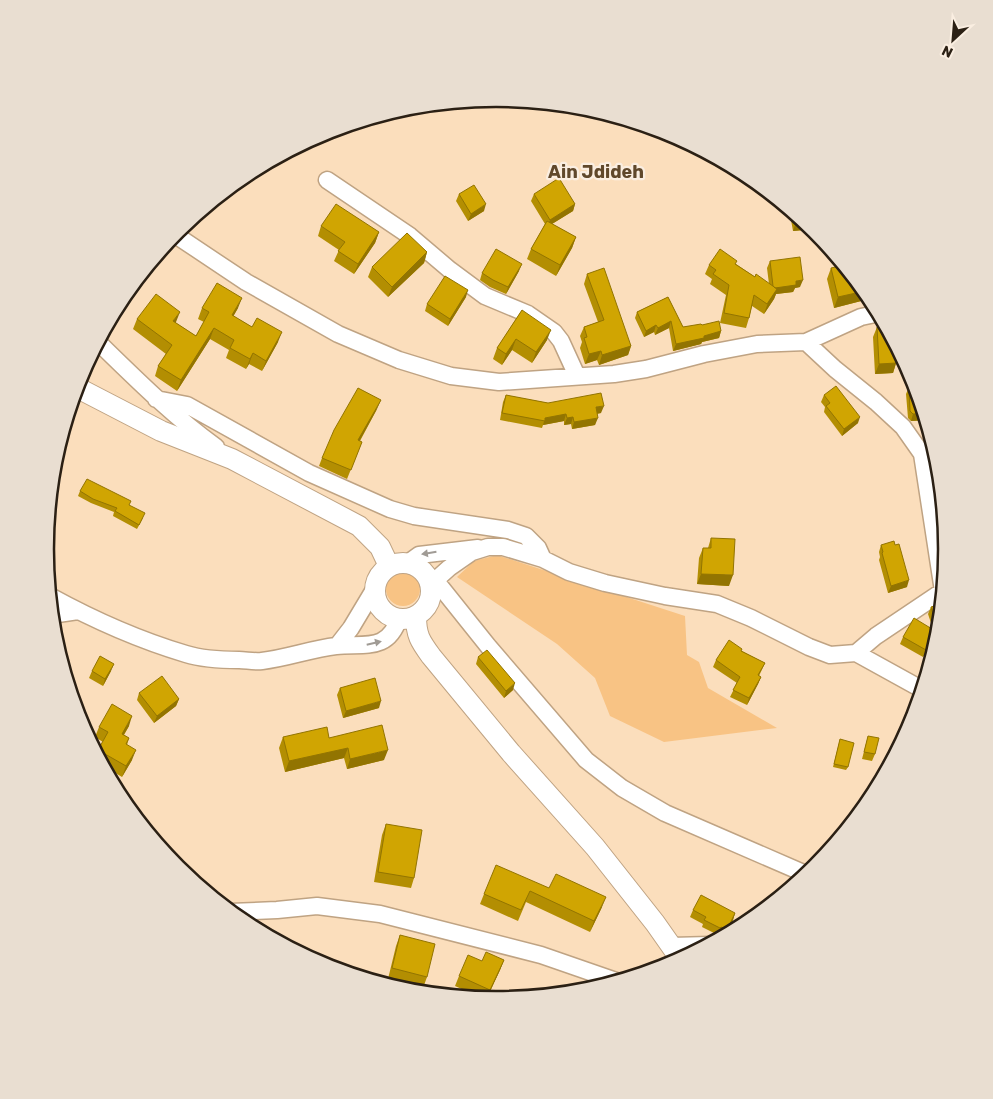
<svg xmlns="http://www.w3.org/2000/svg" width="993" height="1099" font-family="Rubik,sans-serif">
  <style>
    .green { fill: #f8c384 }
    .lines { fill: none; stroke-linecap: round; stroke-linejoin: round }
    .minor-casing { stroke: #bfa383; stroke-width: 19 }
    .tertiary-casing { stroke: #bfa383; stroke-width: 22 }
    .minor { stroke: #fff; stroke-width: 16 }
    .tertiary { stroke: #fff; stroke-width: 20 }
    .wall { fill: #b38e02 }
    .shaded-wall { fill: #927401 }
    .building { fill: #d0a502; stroke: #927401 }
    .oneway { fill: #a09b95 }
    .labels { text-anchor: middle; stroke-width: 4.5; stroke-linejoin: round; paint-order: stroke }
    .quarter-label { font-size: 18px; font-weight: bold; fill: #60482b; stroke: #faeee1 }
    .rim { fill: none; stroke: #2b2014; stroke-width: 2.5 }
  </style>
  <rect width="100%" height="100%" fill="#fbdebc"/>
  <!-- green -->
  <path class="green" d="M497,555l188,61 2,39 12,7 9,26 69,40 -113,14 -54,-26 -15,-38 -38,-34 -100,-67 17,-16z
    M386 589a17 17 0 1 1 34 0a17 17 0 1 1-34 0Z"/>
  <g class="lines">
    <!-- minor casing -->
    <g class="minor-casing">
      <path id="minor" d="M327,180l83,56 40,34 35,26 43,18 26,18 7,9 16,35
        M174,234l72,48 92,52 61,26 52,16 48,6 115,-8 32,-5 58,-15 53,-10 49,-2 29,27 41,33 27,25 19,27 21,137 -67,45 -20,17 -26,2 -21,-8 -58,-29 -34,-14 -52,-8 -60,-13 -36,-11 -26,-13 -40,-12h-15l-16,5 -23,16 -20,18
        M98,342c38,37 75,74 118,105
        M806,342l55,-25 19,-4
        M156,399l31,6 122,68 81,36 24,7 94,14 18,6 12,12 5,11
        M922,454l16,4
        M408,563l11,-8 59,-7
        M436,581l52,65 98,114 36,28 43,25 143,62
        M50,596c42,23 89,44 136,58 16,5 36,6 53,6 7,0 15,2 23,1 25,-3 49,-12 74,-15 29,-3 52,6 63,-28
        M51,615l27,-4
        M337,646l14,-18 24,-40
        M856,653l67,37
        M230,912l47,-2 40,-4 63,8 161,41 78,27
        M671,946l39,-1"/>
    </g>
    <!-- tertiary casing -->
    <g class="tertiary-casing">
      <path id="tertiary" d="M76,387l85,44 71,28 127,67 21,21 9,19
        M375 591a28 28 0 1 1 56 0a28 28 0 1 1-56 0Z
        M416,616c0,19 4,25 15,40l80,97 84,94 60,76 26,37"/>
    </g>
    <!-- minor -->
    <use href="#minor" class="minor"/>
    <!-- tertiary -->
    <use href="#tertiary" class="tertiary"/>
  </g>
  <!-- wall -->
  <path class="wall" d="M459,194l25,17 -16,10 -12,-20z
    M534,194l41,10 -2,7 -21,13 24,13 -4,11 -16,28 -29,-17 4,-10 14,-25 -14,-23z
    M794,213l20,16 -21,2 -2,-11z
    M321,226l58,6 -4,11 -21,31 -20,-13 5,-11 -21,-14z
    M427,252l-3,11 -36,34 -20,-20 4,-10z
    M770,261l30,26 -5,1 -2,4 -17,2 -2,5 -10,15 -12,-8 -3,12 -3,10 -26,-5 6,-28 -16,-11 2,-5 -7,-5 4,-9 27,-1 19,13 14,7 -2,-16z
    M831,268l37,26 -3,6 -31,8 -7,-29z
    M519,271l-13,23 -16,-7 -10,-7 2,-7z
    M587,274l44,72 -3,9 -29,10 -2,-5 -12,4 -5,-16 2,-6 -2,-6 4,-9 14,-5 -14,-38z
    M466,297l-18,29 -23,-15 2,-7z
    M668,297l15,30 19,-2 19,6 -2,7 -17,4 -1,2 -28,7 -4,-23 -14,7 -1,-3 -10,5 -9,-19 2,-6z
    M202,308h36l-5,8 45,26 -16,29 -13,-7 -3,5 -20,-11 3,-8 -19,-11 -33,52 -22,-15 3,-10 8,-12 -33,-25 4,-10 39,3v1l20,13 8,-14 -6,-3z
    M522,310l25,30 -15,23 -20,-13 -10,15 -9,-6 4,-11z
    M877,327l23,24 -7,22 -18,1 -2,-37z
    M917,386l10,34 -16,1 -3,-3 -2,-24 3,-7z
    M506,395l95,18 -4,1 -2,11 -23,4 -1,-5 -7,1v-4l-21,4 -1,3 -42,-8 3,-18z
    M824,395l34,28 -16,13 -18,-24 1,-5 -4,-5z
    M377,409l-17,32 2,1 -15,37 -28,-13 3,-8z
    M80,491l50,15 13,12 -6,11 -24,-13 1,-4 -23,-9 -13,-7z
    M944,507l4,43 -1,2 -6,-39z
    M711,538l18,48 -32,-2 2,-26 4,-10h5z
    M881,545l26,42 -19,6 -9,-33 1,-3 -1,-5z
    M943,603l-4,35 -2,6 -2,-7 -12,20 -23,-13 3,-7 30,-8 -5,-15 3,-7z
    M742,651l23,12 -6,13 2,1 -3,7 -11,21 -17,-8 7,-14 -24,-16 3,-7z
    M478,657l35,33 -9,8 -28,-34z
    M92,671h19l-8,15 -14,-8z
    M340,688l39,20 -36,10 -6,-23z
    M139,693l40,6 -3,7 -22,17 -17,-23z
    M129,726l-5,9 5,3 -2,7 5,15 -10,17 -20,-12 -6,-11 7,-12 -8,-5 4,-10z
    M868,736l7,18 -3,7 -10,-2z
    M283,737l46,1 55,22 -37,9 -3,-11 -59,14 -6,-24z
    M840,739l8,28 -2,3 -13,-3z
    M386,824l28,54 -3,10 -37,-6 8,-47z
    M549,888l53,19 -12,25 -64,-30 -8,19 -38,-17 4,-10z
    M693,910l42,3 -2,7 -9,17 -5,-3 -1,1 -16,-8 1,-3 -13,-7z
    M400,935l27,42 -4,11 -35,-9 8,-33z
    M504,960l-4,10 -14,30 -31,-14 4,-10 23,-15z"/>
  <!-- shaded-wall -->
  <path class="shaded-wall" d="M486,204l-2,7 -16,10 3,-7z
    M575,204l-2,7 -26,16 3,-7z
    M807,223l7,6 -21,2 2,-6z
    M379,232l-4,11 -21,31 4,-10z
    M576,237l-4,11 -16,28 4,-11z
    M427,252l-3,11 -36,34 4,-10z
    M522,264l-3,7 -13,23 2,-7z
    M803,280l-3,7 -5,1 -2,4 -17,2 -2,5 -10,15 9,-26 23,-7z
    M468,290l-2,7 -18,29 2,-7z
    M865,291l3,3 -3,6 -31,8 4,-11z
    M242,298l-4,10 -10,18 4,-11z
    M180,312l-4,10 -7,10 4,-11z
    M671,321l-2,7 -14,7 3,-7z
    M656,325l-2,7 -10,5 2,-6z
    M214,328l-4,11 -33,52 4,-11z
    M551,330l-4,10 -15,23 4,-11z
    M721,331l-2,7 -17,4 -1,2 -28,7 3,-7z
    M282,332l-4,10 -16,29 4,-10z
    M516,339l-4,11 -10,15 4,-11z
    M631,346l-3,9 -29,10 3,-10z
    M601,351l-4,9 -12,4 4,-10z
    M900,351l-4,11v-10z
    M253,353l-4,11 -3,5 4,-10z
    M896,363l-3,10 -18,1 4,-10z
    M381,400l-4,9 -22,40 3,-9z
    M604,406l-3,7 -8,1 3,-7z
    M925,413l2,7 -16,1 2,-7z
    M566,414l-2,7 -21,4 2,-7z
    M573,417l-2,7 -7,1 3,-7z
    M860,417l-2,6 -16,13 2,-7z
    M598,418l-3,7 -23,4 2,-7z
    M701,574l32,1 -4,11 -32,-2z
    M909,580l-2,7 -19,6 3,-7z
    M937,632l-2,7 -12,18 3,-7z
    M114,664l-3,7 -8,15 2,-7z
    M761,677l-3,7 -11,21 2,-7z
    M515,683l-2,7 -9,8 2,-7z
    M179,699l-3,7 -22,17 3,-7z
    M381,701l-2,7 -36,10 3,-7z
    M132,716l-3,10 -11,18 4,-10z
    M348,748l-4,10 -59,14 4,-11z
    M136,750l-4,10 -10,17 4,-11z
    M388,750l-4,10 -37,9 3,-10z
    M606,897l-4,10 -12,25 4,-11z
    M735,913l-2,7 -9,17 3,-7z
    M504,960l-4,10 -14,30 4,-10z"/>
  <!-- building -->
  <path class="building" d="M559,178l16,26 -25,16 -16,-26z
    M474,185l12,19 -15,10 -12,-20z
    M336,204l43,28 -21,32 -20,-13 7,-9 -24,-16z
    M794,213h1l12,10 -12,2z
    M547,221l29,16 -16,28 -29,-16z
    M407,233l20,19 -35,35 -20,-20z
    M496,249l26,15 -14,23 -15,-7 -11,-7z
    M720,249l17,12 -2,3 20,13 1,-3 21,15 -10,15 -13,-9 -5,23 -25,-5 5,-28 -16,-11 3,-4 -7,-5z
    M800,257l3,23 -7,1v4l-21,3 -2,-2 -3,-25z
    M844,265l21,26 -27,6 -7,-29z
    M604,268l27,78 -29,9 -1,-4 -12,3 -5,-16 3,-1 -3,-10 20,-7 -17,-46z
    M445,276l23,14 -18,29 -23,-15z
    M217,283l25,15 -10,17 20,12 5,-9 25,14 -16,29 -13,-8 -3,6 -20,-11 4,-8 -20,-12 -33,52 -23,-14 14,-21 -35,-26 19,-25 24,18 -7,9 23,15 13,-24 -7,-4z
    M668,297l15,30 18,-3 1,1 17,-4 2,10 -17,5v2l-28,6 -5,-23 -13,7 -2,-3 -10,6 -9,-19z
    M522,310l29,20 -15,22 -20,-13 -10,15 -9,-6z
    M886,326l14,25 -4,1v11l-17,1 -2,-37z
    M836,386l24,31 -16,12 -18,-23 4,-3 -6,-8z
    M917,386l8,27 -12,1 -3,-3 -1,-24z
    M358,388l23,12 -23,40 4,2 -11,28 -29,-12 12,-28z
    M601,393l3,13 -8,1 2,11 -24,4 -1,-5 -6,1 -1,-4 -21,4v3l-43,-8 4,-18 42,8z
    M87,479l44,22 -2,4 16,8 -6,12 -24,-14 2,-3 -24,-9 -13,-8z
    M711,538l24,1 -2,36 -32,-1 2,-26h8z
    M894,541l1,4 4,-1 10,36 -18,6 -9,-33 1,-1 -2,-7z
    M943,603l-4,33 -8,-29z
    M914,618l23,14 -11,18 -23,-13z
    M729,640l13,9 -1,2 24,12 -7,12 3,2 -12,21 -16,-8 7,-13 -24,-17z
    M487,650l28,33 -9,8 -28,-34z
    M100,656l14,8 -9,15 -13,-8z
    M162,676l17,23 -22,17 -18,-23z
    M375,678l6,23 -35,10 -6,-23z
    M112,704l20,12 -10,18 7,4 -3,6 10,6 -10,16 -28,-16 10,-18 -9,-5z
    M382,725l6,25 -38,9 -2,-11 -59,13 -6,-24 44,-10 2,11z
    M868,736l11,2 -4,16 -11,-2z
    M840,739l14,4 -6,24 -14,-3z
    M386,824l36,6 -8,48 -36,-6z
    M496,865l53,23 7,-14 50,23 -12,24 -64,-30 -9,19 -37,-16z
    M701,895l34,18 -8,17 -6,-3 -1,1 -16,-8 2,-3 -13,-7z
    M400,935l35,9 -8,33 -35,-9z
    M486,952l18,8 -14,30 -31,-14 9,-21 14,6z"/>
  <!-- one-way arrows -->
  <defs><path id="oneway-solid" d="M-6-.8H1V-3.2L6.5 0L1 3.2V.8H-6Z" transform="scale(1.25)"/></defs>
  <g class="oneway">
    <use href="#oneway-solid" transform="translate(429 553) rotate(171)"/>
    <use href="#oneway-solid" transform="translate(374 643) rotate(-13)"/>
  </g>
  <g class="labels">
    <!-- quarter labels -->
    <g class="quarter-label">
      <text x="596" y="178">Ain Jdideh</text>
    </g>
  </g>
  <!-- crop -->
  <path d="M0 0H993V1099H0ZM54 549a442 442 0 1 1 884 0a442 442 0 1 1-884 0Z" fill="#e9ded1" fill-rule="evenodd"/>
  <path class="rim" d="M54 549a442 442 0 1 1 884 0a442 442 0 1 1-884 0Z"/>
  <!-- north arrow -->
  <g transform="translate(953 40) rotate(206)" stroke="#faeee1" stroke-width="4" paint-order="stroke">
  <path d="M0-4L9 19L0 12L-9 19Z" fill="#2b2014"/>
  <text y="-8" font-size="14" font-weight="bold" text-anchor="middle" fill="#2b2014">N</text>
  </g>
</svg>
